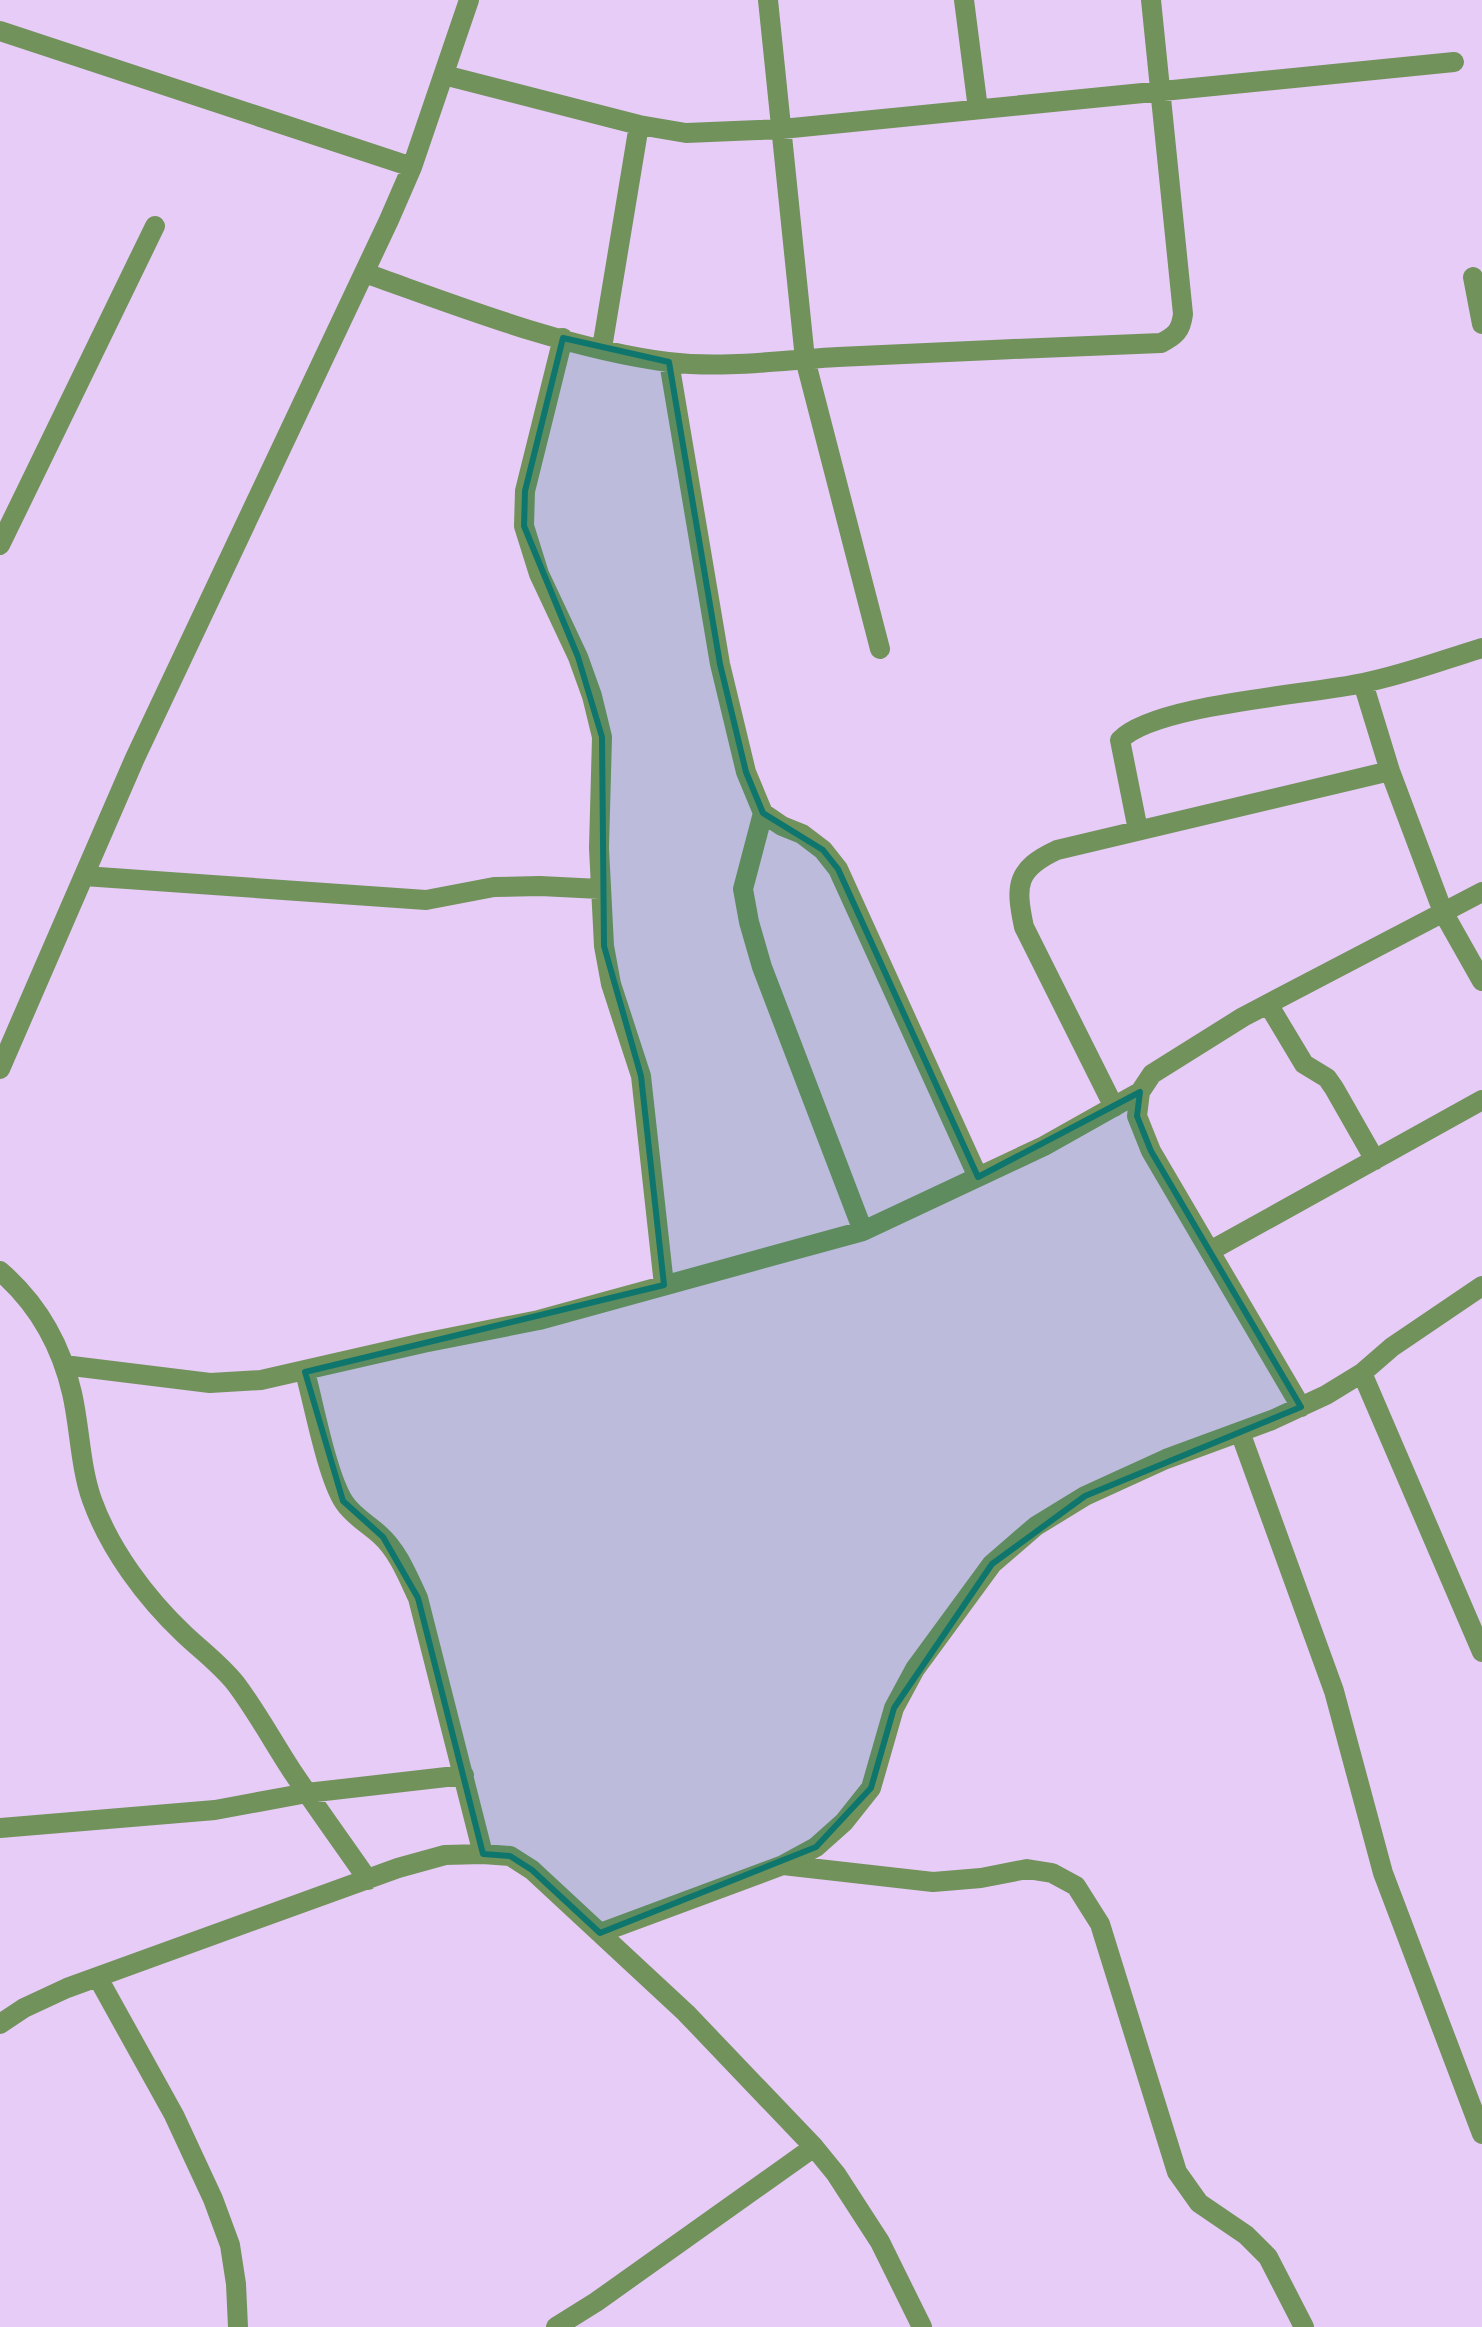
<svg xmlns="http://www.w3.org/2000/svg" width="1482" height="2327" font-family="Overpass,sans-serif">
  <style>
    .lines { fill: none; stroke-linecap: round; stroke-linejoin: round }
    .minor { stroke: #72925c; stroke-width: 20 }
    .marked { fill: #0f766e; fill-opacity: 0.2; stroke: #0f766e; stroke-width: 6; stroke-linejoin: round }
  </style>
  <rect width="100%" height="100%" fill="#e8ccf8"/>
  <g class="lines">
    <!-- minor -->
    <path class="minor" d="M768,0l37,359 75,290
      M964,0l14,109
      M0,31l412,136
      M444,75l195,50 47,8 96,-4 672,-67
      M365,273c96,34 202,76 303,89 57,7 114,-2 170,-5 108,-5 215,-10 323,-14 14,-7 20,-12 22,-29l-32,-314
      M1473,277l9,47
      M563,338l-38,153 -1,35 15,48 39,83 14,39 10,41 -3,111 5,98 7,38 30,92 23,209
      M602,348l37,-223
      M669,362l51,302 26,108 17,41 19,13 20,8 21,16 15,19 140,308
      M0,545l155,-319
      M1363,683l27,88 53,141 39,69
      M763,813l-20,76 6,33 13,45 101,264
      M1138,830l-18,-90c34,-36 189,-45 243,-57 41,-8 80,-23 119,-35
      M84,876l342,24 68,-13 46,-1 60,3
      M1268,1004l36,60 23,14 7,10 41,72
      M0,1069l135,-311 254,-538 23,-53 57,-167
      M1114,1107l-90,-180c-9,-42 -8,-58 33,-77l333,-79
      M1210,1251l272,-151
      M0,1271c37,32 61,74 72,122 8,35 8,73 20,107 18,50 54,98 92,134 18,17 37,31 52,50 21,28 37,58 56,87 25,37 51,73 76,109
      M64,1365l146,18 51,-3 162,-37 116,-23 324,-89 181,-85 96,-54
      M305,1372c9,33 22,104 39,130 9,14 24,22 36,33 18,16 28,42 38,63l65,256
      M1362,1373l120,279
      M1301,1407l-150,-256 -14,-35 3,-24 12,-18 91,-57 239,-125
      M1240,1432l94,259 49,182 99,261
      M0,1828l215,-18 92,-17 157,-18
      M783,1865l150,17 48,-4 46,-9 25,4 24,13 24,38 77,248 22,31 47,32 22,22 36,70
      M600,1933l183,-68 33,-18 28,-25 27,-34 23,-80 21,-39 77,-105 44,-38 49,-30 81,-37 106,-39 54,-25 36,-22 30,-26 90,-61
      M98,1978l76,137 39,84 17,46 6,39 2,43
      M0,2024l24,-16 43,-20 331,-120 47,-13 38,-1 27,2 22,14 154,143 128,134 22,27 44,68 42,85
      M556,2327l40,-25 218,-155"/>
  </g>
  <!-- marked area -->
  <path class="marked" d="M563,338l106,24 51,302 26,108 17,41 60,37 15,19 140,308 162,-85 -3,24 14,35 150,256 -216,89 -93,68 -98,144 -23,80 -55,59 -216,86 -68,-63 -22,-14 -27,-2 -65,-256 -35,-61 -40,-36 -38,-129 359,-87 -23,-209 -37,-130 -2,-209 -24,-80 -54,-131 1,-35z"/>
</svg>
